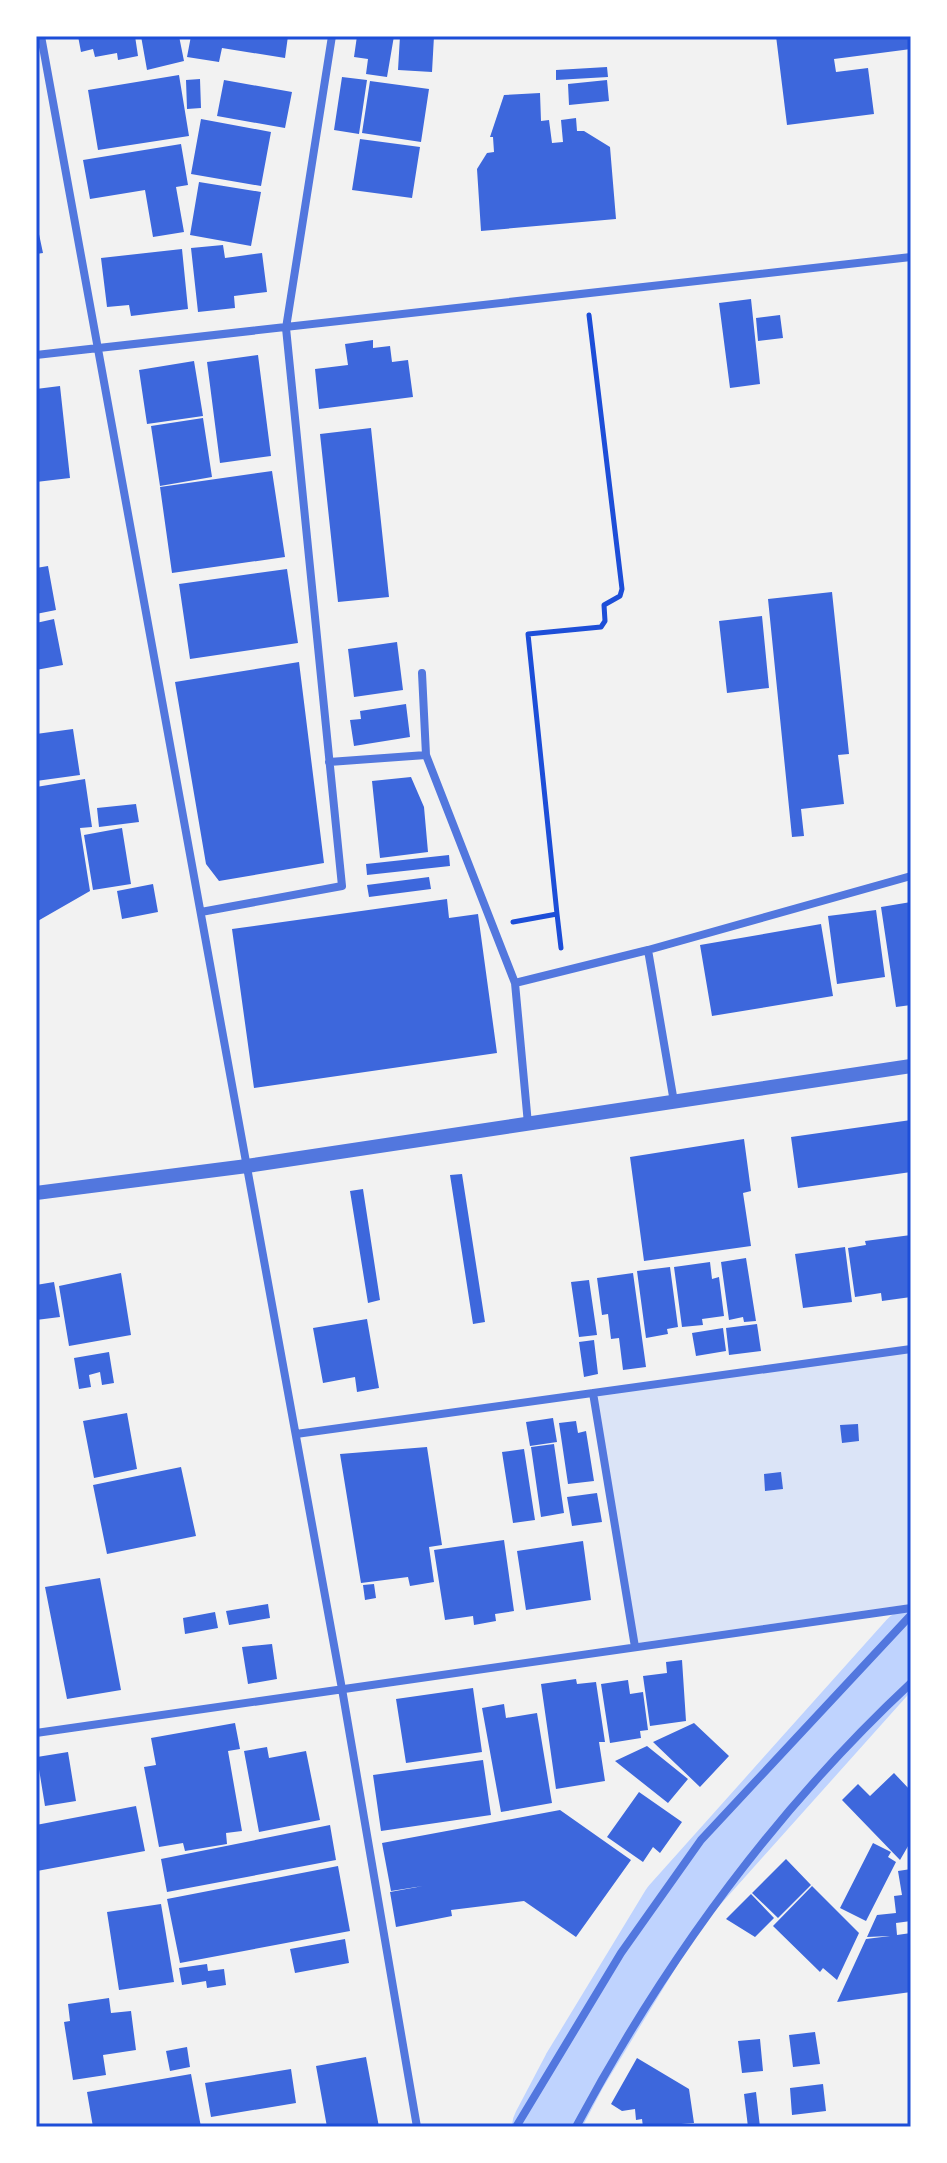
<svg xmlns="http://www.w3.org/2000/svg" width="947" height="2163" font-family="'Times New Roman',serif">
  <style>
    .green { fill: #dbe4f7 }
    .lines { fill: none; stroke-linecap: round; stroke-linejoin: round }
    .river { stroke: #bfd3fe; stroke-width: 66 }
    .building { fill: #3d67dc }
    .path { stroke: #1d4ed8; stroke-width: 5 }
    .minor { stroke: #5277de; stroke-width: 8 }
    .tertiary { stroke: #5277de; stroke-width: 14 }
    .neatline { fill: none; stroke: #1d4ed8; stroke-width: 3 }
  </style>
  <rect width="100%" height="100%" fill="#f2f2f2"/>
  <!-- green -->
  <path class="green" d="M911,1352v252l-274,39 -40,-248z"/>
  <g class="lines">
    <!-- river -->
    <path class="river" d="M545,2127l30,-57 99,-163 237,-265"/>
  </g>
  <!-- building -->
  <path class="building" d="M78,36h57l3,20 -20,4 -1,-7 -22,4 -2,-8 -12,3z
    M141,36h38l5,25 -37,9z
    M191,36h97l-3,22 -63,-10 -3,14 -32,-5z
    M357,36h37l-7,41 -21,-3 2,-15 -14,-2z
    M400,36h34l-2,36 -34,-2z
    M776,36h135v13l-77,10 2,13 32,-4 6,46 -87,11z
    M607,67l1,10 -52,3v-10z
    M179,75l10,61 -91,14 -10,-60z
    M342,77l25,3 -8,54 -25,-4z
    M200,79l1,29 -14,1 -1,-29z
    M224,80l68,12 -7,36 -68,-12z
    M607,80l2,21 -40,4 -1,-21z
    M370,81l59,8 -8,53 -59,-9z
    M540,93l1,28 8,-1 3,23 11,-1 -2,-22 15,-2 1,13h7l26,16 6,72 -135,12 -4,-62 10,-16 7,-1 -1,-15h-3l14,-42z
    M201,119l70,13 -10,54 -70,-12z
    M360,139l60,8 -8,51 -60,-8z
    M181,144l7,41 -12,2 8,45 -31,5 -8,-47 -55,9 -7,-39z
    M199,182l62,10 -10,54 -61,-11z
    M36,220l7,33 -7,1z
    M223,245l2,13 37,-5 5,39 -33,4 1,12 -37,4 -7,-64z
    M182,249l6,60 -57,7 -2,-11 -22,2 -6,-49z
    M751,299l9,85 -30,4 -11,-85z
    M780,315l3,23 -25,3 -2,-23z
    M373,340v8l17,-2 2,16 16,-2 5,37 -94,12 -4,-40 33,-4 -3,-21z
    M258,355l13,101 -51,7 -13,-101z
    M194,361l9,55 -56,8 -8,-54z
    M60,386l10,92 -34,4v-93z
    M203,418l9,59 -52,9 -9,-60z
    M371,428l18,169 -51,5 -18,-168z
    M272,471l13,86 -113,16 -12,-86z
    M48,566l8,44 -20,4v-46z
    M287,569l11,74 -108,16 -11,-75z
    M832,592l17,162 -11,1 6,49 -43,5 3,27 -12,1 -24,-238z
    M762,616l7,72 -42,5 -8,-72z
    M54,619l9,46 -27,5v-47z
    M397,642l6,48 -49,7 -6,-48z
    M299,662l25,201 -105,18 -13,-17 -31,-182z
    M406,704l4,33 -56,9 -4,-26 11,-1 -1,-8z
    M73,729l7,46 -44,6v-47z
    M411,777l13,30 4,45 -48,6 -8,-77z
    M85,779l7,48 -12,1 10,63 -54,31v-135z
    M136,804l3,18 -40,5 -2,-19z
    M122,828l9,56 -38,6 -9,-55z
    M449,855l1,11 -83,9 -1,-11z
    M429,877l2,12 -62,8 -2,-12z
    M153,884l5,28 -36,7 -5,-28z
    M447,899l2,19 29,-4 19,139 -243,35 -22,-159z
    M911,902v103l-15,2 -15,-100z
    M876,910l9,67 -48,7 -9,-68z
    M821,924l12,72 -121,20 -12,-71z
    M911,1120v52l-113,16 -7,-51z
    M744,1139l7,52 -8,2 8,53 -107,15 -14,-104z
    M462,1174l23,148 -12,2 -23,-149z
    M363,1189l17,111 -12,3 -18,-112z
    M911,1235v62l-29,4 -1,-8 -26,4 -7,-49 18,-3 -1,-4z
    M845,1247l7,55 -49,6 -8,-54z
    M746,1258l10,63 -12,1 -1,-5 -14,3 -8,-58z
    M710,1262l2,17 7,-2 5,39 -22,3 1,6 -21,2 -8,-60z
    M670,1267l8,60 -11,2 1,5 -22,4 -9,-67z
    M121,1273l10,62 -62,11 -10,-60z
    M633,1273l13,94 -23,3 -4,-32 -8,1 -3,-25 -6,1 -5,-37z
    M589,1280l8,55 -18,2 -8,-55z
    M54,1282l6,35 -24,3v-35z
    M367,1319l12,69 -22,4 -2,-15 -32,6 -10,-55z
    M757,1324l4,27 -32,4 -3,-27z
    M723,1328l3,23 -30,5 -4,-23z
    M594,1340l4,34 -14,3 -5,-35z
    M109,1352l5,31 -12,2 -2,-13 -11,3 2,12 -12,2 -5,-31z
    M127,1413l10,56 -43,9 -11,-57z
    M553,1418l4,24 -27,4 -4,-24z
    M576,1421l2,12 8,-2 8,50 -26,3 -9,-61z
    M858,1424l1,17 -17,2 -2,-18z
    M554,1444l10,69 -23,4 -10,-70z
    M427,1447l15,98 -13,2 5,35 -24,4 -2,-9 -47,6 -21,-129z
    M524,1449l11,71 -22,3 -11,-71z
    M181,1467l15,69 -89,18 -14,-69z
    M781,1472l2,17 -18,2 -1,-17z
    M597,1493l5,29 -30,4 -5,-29z
    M504,1540l10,71 -19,3 1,7 -22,4 -1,-9 -28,4 -11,-70z
    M583,1541l8,59 -65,10 -9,-59z
    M100,1578l21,112 -54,9 -22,-112z
    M374,1584l2,14 -11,2 -2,-15z
    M268,1604l2,14 -41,7 -3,-14z
    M215,1612l3,16 -33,6 -2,-16z
    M272,1644l5,35 -29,5 -6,-37z
    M682,1660l4,61 -36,5 -7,-50 24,-3 -1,-11z
    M576,1679l1,5 19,-2 9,60h-6l6,39 -49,8 -15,-105z
    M628,1680l2,14 13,-2 5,38 -8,1 1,7 -31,5 -9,-59z
    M473,1688l9,64 -76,11 -10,-64z
    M504,1704l2,14 31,-5 15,90 -51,9 -19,-104z
    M235,1723l5,26 -12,2 14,80 -16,2 1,11 -42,7 -2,-8 -24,4 -15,-80 12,-2 -5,-27z
    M694,1723l35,33 -29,31 -47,-45z
    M647,1746l41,33 -20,24 -53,-42z
    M267,1747l2,11 37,-7 14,69 -61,12 -15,-81z
    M68,1752l8,49 -31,5 -8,-49z
    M483,1760l8,55 -110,16 -8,-56z
    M894,1773l17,18v50l-11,19 -58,-60 16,-16 12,12z
    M639,1792l43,30 -22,31 -7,-6 -10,15 -36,-25z
    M136,1806l9,45 -108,20 -1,-46z
    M560,1810l71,50 -55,77 -52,-36 -73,9 1,6 -56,11 -6,-35 33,-6 -32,5 -9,-48z
    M330,1825l6,35 -169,32 -6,-33z
    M873,1843l18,9 -3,5 8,5 -30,59 -26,-13z
    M786,1859l25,26 -33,33 -26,-25z
    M338,1866l12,65 -170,32 -13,-64z
    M911,1869v52l-15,2 1,12 14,-2v59l-74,10 29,-63 24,-3 -23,1 10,-22 19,-2 -2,-17 8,-1 -4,-24z
    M812,1886l47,47 -22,47 -14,-12 -3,4 -47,-46z
    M751,1894l23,24 -19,19 -29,-18z
    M161,1904l13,78 -55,8 -12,-78z
    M345,1939l4,24 -54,10 -5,-24z
    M207,1964l1,7 16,-2 2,16 -19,3 -1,-7 -24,4 -3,-17z
    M109,1998l2,15 20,-2 5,39 -33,5 3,20 -33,5 -9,-58 6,-1 -2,-17z
    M815,2032l5,32 -27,3 -4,-32z
    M760,2039l3,32 -21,2 -4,-32z
    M187,2047l3,20 -20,4 -4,-20z
    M366,2057l13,70h-52l-11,-61z
    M637,2058l52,31 5,34 -51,4 -1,-8 -6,1 -1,-11 -13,2 -11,-7z
    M291,2069l5,34 -85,14 -6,-34z
    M191,2074l10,53h-108l-6,-35z
    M823,2084l3,27 -34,4 -2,-27z
    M756,2092l4,35h-12l-4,-33z"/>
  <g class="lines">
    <!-- path -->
    <path class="path" d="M557,914l4,34
      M513,922l44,-8 -29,-280 73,-7 4,-6 -1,-16 16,-9 2,-7 -33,-274"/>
    <!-- minor -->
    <path class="minor" d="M41,36l301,1653 75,438
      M36,355l875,-98
      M422,673l4,82
      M329,762l97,-7 89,228 133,-33 263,-74
      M201,912l141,-26 -56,-558 46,-292
      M648,950l26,152
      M515,983l13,141
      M593,1393l42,254
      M296,1434l615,-85
      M36,1733l875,-125
      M516,2127l105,-174 80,-113 210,-225
      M576,2127c88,-165 198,-316 335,-444"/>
    <!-- tertiary -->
    <path class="tertiary" d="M36,1193l211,-27 664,-100"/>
  </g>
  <!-- border -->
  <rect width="947" height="2163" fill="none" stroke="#ffffff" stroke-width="76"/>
  <rect x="38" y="38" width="871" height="2087" class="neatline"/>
</svg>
